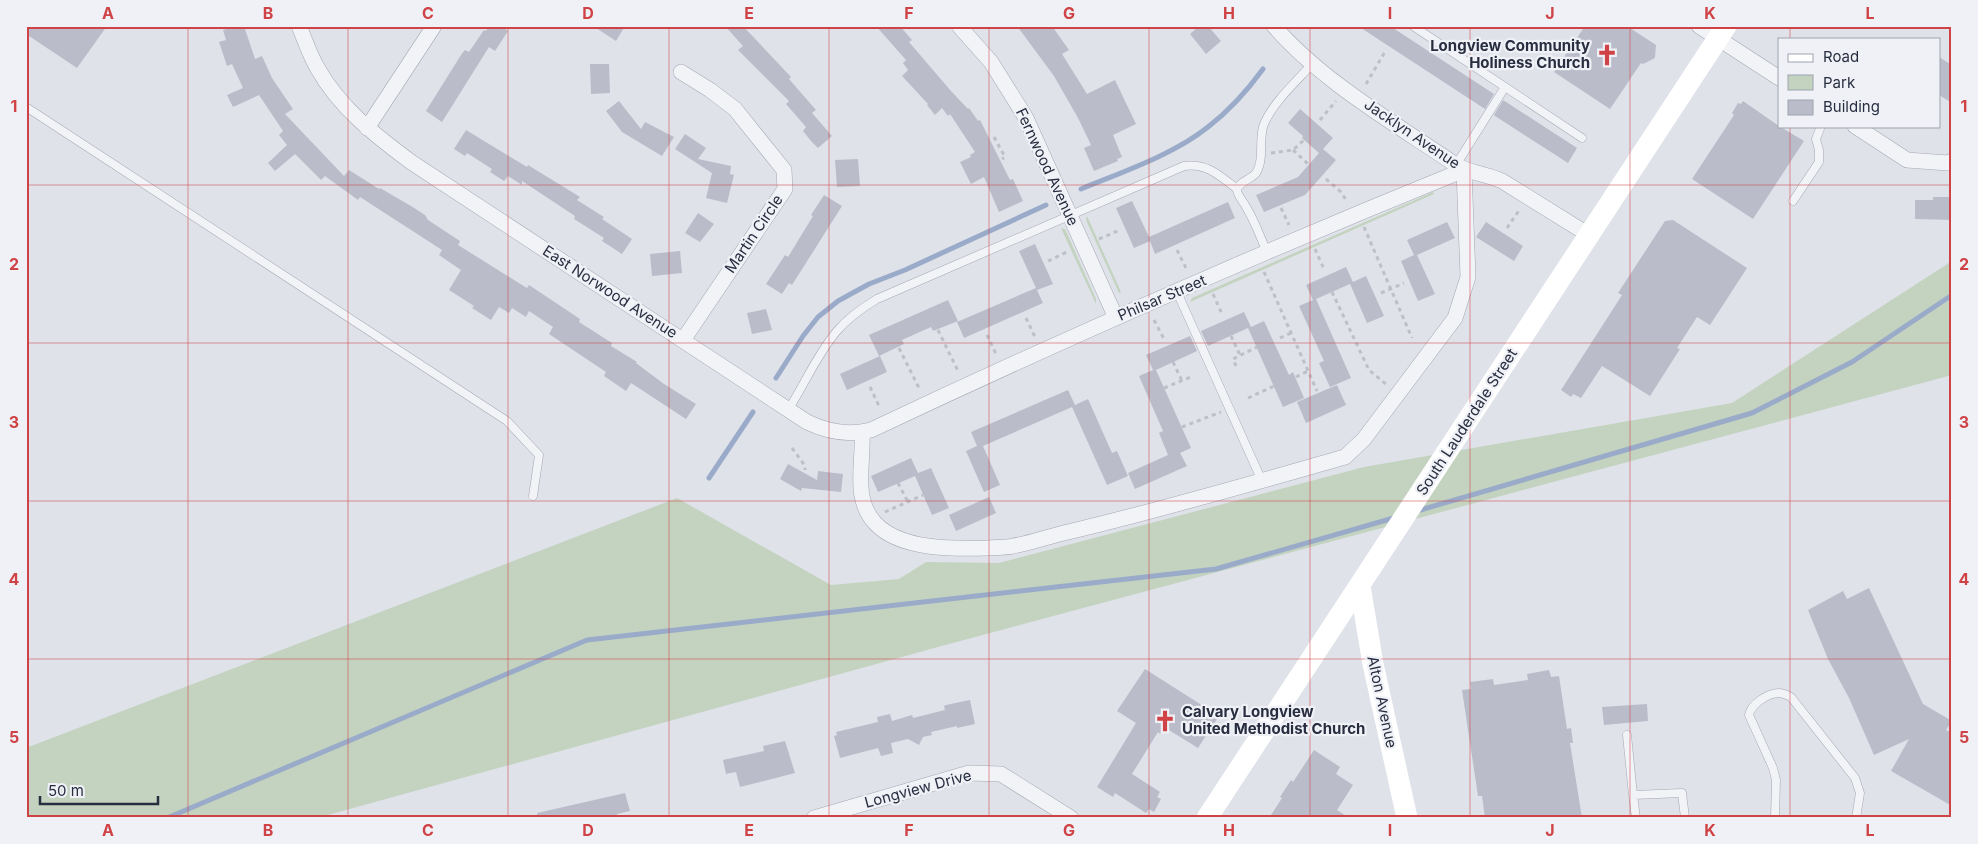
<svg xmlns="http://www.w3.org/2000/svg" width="1978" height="844" font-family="Inter,sans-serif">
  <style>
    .green { fill: #c3d3c0 }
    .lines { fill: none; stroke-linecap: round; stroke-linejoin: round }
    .stream { stroke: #9aabc9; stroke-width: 5 }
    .building { fill: #babdc9 }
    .lane-casing { stroke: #a4a8b3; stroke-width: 9 }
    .street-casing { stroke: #a4a8b3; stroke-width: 16 }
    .path { stroke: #bdc0c7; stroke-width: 3; stroke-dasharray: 4 4; stroke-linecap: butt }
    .lane { stroke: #f2f3f7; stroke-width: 8 }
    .street { stroke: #f2f3f7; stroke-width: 15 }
    .secondary { stroke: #fff; stroke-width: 21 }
    .grid { fill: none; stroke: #cf4346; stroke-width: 1; stroke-opacity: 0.55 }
    .labels { text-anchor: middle; stroke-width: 4.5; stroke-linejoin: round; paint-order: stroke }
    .poi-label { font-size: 15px; font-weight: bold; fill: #282e40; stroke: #eff1f6; text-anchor: end }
    .street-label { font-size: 15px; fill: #282e40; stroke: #eff1f6 }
    .neatline { fill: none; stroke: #cf4346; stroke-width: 2 }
    .grid-label { font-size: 16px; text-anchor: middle; font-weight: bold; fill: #cf4346 }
  </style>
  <rect width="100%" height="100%" fill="#dfe2e9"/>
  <!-- green -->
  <path class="green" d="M1433,192l1,2 -244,108 2,-4z
    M1087,216l34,76 -2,1 -33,-73z
    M1061,228l4,1 31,70v5z
    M1952,261v114l-1014,272 -621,171h-291v-70l651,-250 154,87 68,-6 27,-17 73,1 365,-96 368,-64z"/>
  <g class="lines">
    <!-- stream -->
    <path class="stream" d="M1081,189c41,-17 92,-34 127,-62 22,-17 39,-36 55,-58
      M776,378l27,-42 15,-19 20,-16 31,-17 36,-14 141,-65
      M709,478l44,-66
      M1417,511l335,-98 100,-51 100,-67
      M167,818l420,-178 629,-71 181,-52"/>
  </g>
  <!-- building -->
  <path class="building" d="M26,26h81l-30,42 -51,-34z
    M236,26h8l11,33 7,-3 10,22 21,31 -8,5 59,62 5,-6 30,19 1,-1 31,18 14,9 3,5 32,21 -2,4 69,43 2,-3 51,34 -1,3 33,21 -1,3 26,16 -1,1 28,21 32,20 -10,15 -55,-36 -5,8 -22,-15 2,-4 -57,-38 4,-7 -24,-16 -3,6 -14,-9 -3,5 -10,-6 -8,13 -19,-12 2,-2 -25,-16 12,-20 -22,-15 3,-5 -82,-53 -2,3 -33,-24 -4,4 -26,-26 -20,17 -7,-8 19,-18 -8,-10 4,-4 -24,-36 -26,12 -6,-12 16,-7 -11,-24 -5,2 -8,-24 7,-2 -3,-10z
    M489,26h12l7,5 -13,20 -6,-4 -47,75 -16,-11 35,-56 4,-5 4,2 15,-22 2,1z
    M593,26h32l-9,15z
    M725,26h18l48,51 -2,2 27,31 -4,3 20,23 -14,12 -7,-7 -8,-10 3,-4 -20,-23 3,-3 -51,-51 5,-4z
    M876,26h24l12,14 -3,2 42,49 17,18 1,-1 9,13 2,-1 30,60 3,-1 10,22 -24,11 -15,-35 -13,7 -11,-22 11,-5 -1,-2 5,-3 -25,-38 -2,2 -6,-8 -7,7 -8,-10 1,-1 -26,-28 6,-6 -5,-7 3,-3z
    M1017,26h35l17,24 -7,4 25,40 28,-14 21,44 -23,11 9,22 -5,2 1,2 -24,10 -10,-23 7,-3 -13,-27 -24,-42z
    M1199,26h9l13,15 -15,13 -16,-20z
    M1358,26h32l104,68 -9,15z
    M1585,26h42l29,19 -1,13 -12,6 -2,-1 -31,46 -56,-37z
    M1939,57l13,8v38l-13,-8z
    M590,64h19l1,29 -19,1z
    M1503,100l74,48 -9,15 -73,-47 -1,-1z
    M619,101l22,28 4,-7 29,15 -12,19 -40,-24 -16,-21z
    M1743,101l36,25 25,15 -51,78 -61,-40 42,-64 -2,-2 6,-10 3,1z
    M1300,109l33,29 -10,11 13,11 -31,35 -41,17 -8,-17 42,-18 21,-24 -17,-15 1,-2 -15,-13z
    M466,130l61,37 1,-2 52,32 -3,3 27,17 -2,2 30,20 -10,15 -20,-13 2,-3 -30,-19 1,-3 -53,-35v4l-14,-9 -4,5 -14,-9 2,-3 -25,-16 -2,3 -11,-7z
    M685,134l21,14 -8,11 33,7 -1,8 4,1 -7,28 -21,-5 6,-25 -37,-24z
    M858,159l2,27 -23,1 -2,-27z
    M824,195l18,11 -50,79 -3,-2 -7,11 -16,-10 19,-29 3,2 25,-41 -2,-1z
    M1933,197h19v23l-37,-1v-19h18z
    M1132,201l17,36 79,-35 7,16 -80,36 -5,-13 -16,7 -18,-40z
    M698,213l16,11 -14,18 -15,-9z
    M1673,220l74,48 -37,57 -13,-8 -20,31 3,1 -30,47 -48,-30 -21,32 -8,-4 -2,3 -10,-7 61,-95 -4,-2 47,-72z
    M1447,222l8,16 -38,17 18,39 -17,7 -17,-40 13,-6 -7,-15z
    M1486,222l37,24 -9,15 -38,-24z
    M1035,244l18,40 -16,6 6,13 -79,35 -7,-16 79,-34 -17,-37z
    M680,251l2,22 -30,3 -2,-22z
    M1346,267l7,15 13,-6 18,40 -17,7 -17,-39 -34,15 35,79 -21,9 -11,-24 5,-2 -25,-55 14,-6 -7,-15z
    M948,300l10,21 -25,10 -2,-4 -29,13 2,4 -25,12 -10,-21z
    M766,309l6,21 -20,4 -5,-21z
    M1244,312l7,15 13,-6 25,54 4,-3 11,26 -21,9 -35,-79 -40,18 -7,-15z
    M1190,336l7,15 -41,19 35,78 -11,5 7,13 -52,23 -7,-16 40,-18 -9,-22 4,-2 -24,-55 14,-6 -7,-15z
    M880,356l7,16 -40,18 -7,-16z
    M1337,385l9,20 -40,18 -9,-21z
    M1068,390l7,15 13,-6 24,54 5,-2 11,25 -21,9 -35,-78 -89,39 17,39 -16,7 -18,-41 11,-5 -6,-14z
    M911,458l7,15 13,-5 18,40 -17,7 -17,-39 -37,16 -7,-16z
    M788,464l29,16 1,-9 25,3 -2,18 -39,-4 -1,3 -21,-12z
    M989,497l7,16 -40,18 -7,-16z
    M1869,588l54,116 29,17 -6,9 6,3v73l-61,-35 18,-32 -35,16 -25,-57 -21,-39 -20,-49 35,-19 4,8z
    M1145,669l74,47 -21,32 -34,-21 -4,7 -2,-2 -26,42 28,18 -3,5 4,2 -7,13 -5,-3 -3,4 -31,-20 -2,4 -16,-10 39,-64 -19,-12z
    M1549,670l2,7 8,-1 8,53 4,-1 2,15h-3l12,75h-97l-3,-22h-4l-16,-106 9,-1 -1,-7 23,-3 1,6 34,-5 -1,-6z
    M970,700l5,24 -18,4v-2l-26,6 1,3 -9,2 -4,8 -11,-6 -17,4 2,10 -12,3 -3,-8 -38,10 -6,-22 3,-1 -1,-3 42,-10 -1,-5 13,-3 2,7 20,-6 1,3 32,-8 -1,-4 2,-1z
    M1647,704l1,17 -44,4 -2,-18z
    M785,741l10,32 -55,14 -4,-15 -10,2 -3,-14 41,-9 -1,-5z
    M1314,750l26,17 -4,7 17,11 -16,25 12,8h-80l13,-20 -2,-1 11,-17 2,2z
    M625,793l5,18 -13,3 1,4h-80l-1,-5z"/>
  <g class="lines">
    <!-- lane casing -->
    <g class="lane-casing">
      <path id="lane" d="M1413,26l169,112
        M26,107l481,314 32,34 -6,41
        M1456,165l49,-78
        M1793,201l26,-39v-12l-3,-11 5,-13
        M1267,252c-7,-15 -12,-31 -21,-45 -2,-5 -9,-12 -9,-17 1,-8 15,-11 19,-17 9,-14 2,-34 8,-49 10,-23 32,-42 48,-60
        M1177,292l85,189
        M788,410c17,-26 29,-56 49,-79 11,-13 25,-23 40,-32l307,-133c23,-3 35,9 53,23
        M1627,735l6,60
        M1636,818l-3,-23 49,-2 3,25
        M1775,818l1,-38 -3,-12 -24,-53c2,-11 19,-22 30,-22 4,0 8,2 12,4l64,81 5,15 -4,25"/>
    </g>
    <!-- street casing -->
    <g class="street-casing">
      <path id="street" d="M299,26c6,14 11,30 19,43 22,39 58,67 93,93l396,260c21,10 41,14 64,8 195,-92 393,-179 593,-260l4,107 -13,41 -91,121 -19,18c-92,26 -184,53 -277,75 -18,4 -37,11 -55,14 -8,2 -18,1 -26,2 -34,1 -87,2 -112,-25 -23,-25 -11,-60 -13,-91
        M959,26l32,36 35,56 90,200
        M1274,26c47,55 122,98 182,139 13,8 31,9 46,16l87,54
        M1699,26l80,52
        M681,72l29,18 25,19 49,61 1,19 -102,151
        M1855,126l52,34 41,3 4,-2
        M367,128l67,-102
        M814,818l155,-45 32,1 70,44"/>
    </g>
    <!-- path -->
    <path class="path" d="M1366,84l20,-34
      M1320,120l16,-19
      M994,137l11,20 -3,2
      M1293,150l16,15
      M1271,153l22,-3 11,-10
      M1326,179l15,13 5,8
      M1281,208l8,17
      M1364,227l48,111
      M1507,228l13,-19
      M1099,239l21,-9
      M1315,249l9,20
      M1177,250l10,20
      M1048,261l21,-10
      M1264,272l53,119
      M1332,292l37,78 18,15
      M1381,293l23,-10
      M1213,294l9,20
      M1026,318l9,19
      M1154,320l10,19
      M938,330l20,41
      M987,335l9,19
      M1231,336l9,19
      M1280,338l11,-5
      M899,348l20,40
      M1173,362l9,19
      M1236,366l-3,-7 24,-12
      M1296,377l12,-6
      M870,387l9,19
      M1164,388l27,-11
      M1248,398l26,-12
      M1182,427l39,-15
      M792,448l13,18v4
      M898,483l10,19
      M885,512l38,-17"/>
    <!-- lane -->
    <use href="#lane" class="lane"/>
    <!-- street -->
    <use href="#street" class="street"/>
    <!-- secondary -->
    <path class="secondary" d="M1360,586l13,78 34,154
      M1207,818l519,-792"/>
  </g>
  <!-- grid -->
  <path class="grid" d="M188,26v792M348,26v792M508,26v792M669,26v792M829,26v792M989,26v792M1149,26v792M1310,26v792M1470,26v792M1630,26v792M1790,26v13M1790,126v692M26,185h1926M26,343h1926M26,501h1926M26,659h1926"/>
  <!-- icons -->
  <defs>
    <g id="church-bare" transform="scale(1.725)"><path d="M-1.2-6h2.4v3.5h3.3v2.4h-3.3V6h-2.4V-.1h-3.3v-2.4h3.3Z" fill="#cf4346" stroke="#eff1f6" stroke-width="2.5" paint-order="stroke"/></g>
  </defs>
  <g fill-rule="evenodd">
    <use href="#church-bare" x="1607" y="55"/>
    <use href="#church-bare" x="1165" y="721"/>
  </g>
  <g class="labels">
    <!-- poi labels -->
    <g class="poi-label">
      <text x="1590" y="51">Longview Community<tspan x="1590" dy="17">Holiness Church</tspan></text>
      <text x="1182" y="717" text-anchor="start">Calvary Longview<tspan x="1182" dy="17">United Methodist Church</tspan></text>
    </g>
    <!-- street labels -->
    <g class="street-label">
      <text transform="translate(1412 134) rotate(34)" y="5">Jacklyn Avenue</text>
      <text transform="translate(1047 167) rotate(65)" y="5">Fernwood Avenue</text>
      <text transform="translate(754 234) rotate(-56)" y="5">Martin Circle</text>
      <text transform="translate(610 292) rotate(33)" y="5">East Norwood Avenue</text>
      <text transform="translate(1162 298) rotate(-23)" y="5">Philsar Street</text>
      <text transform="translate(1467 422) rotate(-57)" y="5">South Lauderdale Street</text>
      <text transform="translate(1382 702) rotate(78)" y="5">Alton Avenue</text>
      <text transform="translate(918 789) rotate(-15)" y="5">Longview Drive</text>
    </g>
  </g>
  <!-- border -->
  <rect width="1978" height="844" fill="none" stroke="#eff1f6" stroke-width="55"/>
  <!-- legend -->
  <rect x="1778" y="38" width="162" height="90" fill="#eff1f6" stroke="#9fa3ad"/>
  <rect x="1788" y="54" width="25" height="8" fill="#ffffff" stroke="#9fa3ad"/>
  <text x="1823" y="62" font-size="15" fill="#282e40">Road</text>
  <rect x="1788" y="75" width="25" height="15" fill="#c3d3c0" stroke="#9fa3ad"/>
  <text x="1823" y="88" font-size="15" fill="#282e40">Park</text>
  <rect x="1788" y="100" width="25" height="15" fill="#babdc9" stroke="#9fa3ad"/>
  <text x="1823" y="112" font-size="15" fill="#282e40">Building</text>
  <!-- scale -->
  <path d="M40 796v8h118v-8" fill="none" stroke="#282e40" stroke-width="2.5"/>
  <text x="48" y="796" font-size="15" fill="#282e40" stroke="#eff1f6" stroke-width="4" paint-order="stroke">50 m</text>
  <rect x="28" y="28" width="1922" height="788" class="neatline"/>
  <g class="grid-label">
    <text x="108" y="19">A</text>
    <text x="268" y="19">B</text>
    <text x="428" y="19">C</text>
    <text x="588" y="19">D</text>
    <text x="749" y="19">E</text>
    <text x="909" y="19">F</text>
    <text x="1069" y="19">G</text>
    <text x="1229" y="19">H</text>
    <text x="1390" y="19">I</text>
    <text x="1550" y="19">J</text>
    <text x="1710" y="19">K</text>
    <text x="1870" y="19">L</text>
    <text x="14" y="112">1</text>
    <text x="1964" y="112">1</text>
    <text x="14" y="270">2</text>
    <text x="1964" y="270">2</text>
    <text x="14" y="428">3</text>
    <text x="1964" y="428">3</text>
    <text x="14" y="585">4</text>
    <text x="1964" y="585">4</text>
    <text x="14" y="743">5</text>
    <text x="1964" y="743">5</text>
    <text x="108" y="836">A</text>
    <text x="268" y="836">B</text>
    <text x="428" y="836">C</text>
    <text x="588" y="836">D</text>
    <text x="749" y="836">E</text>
    <text x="909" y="836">F</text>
    <text x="1069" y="836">G</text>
    <text x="1229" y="836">H</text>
    <text x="1390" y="836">I</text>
    <text x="1550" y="836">J</text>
    <text x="1710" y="836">K</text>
    <text x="1870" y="836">L</text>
  </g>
</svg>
